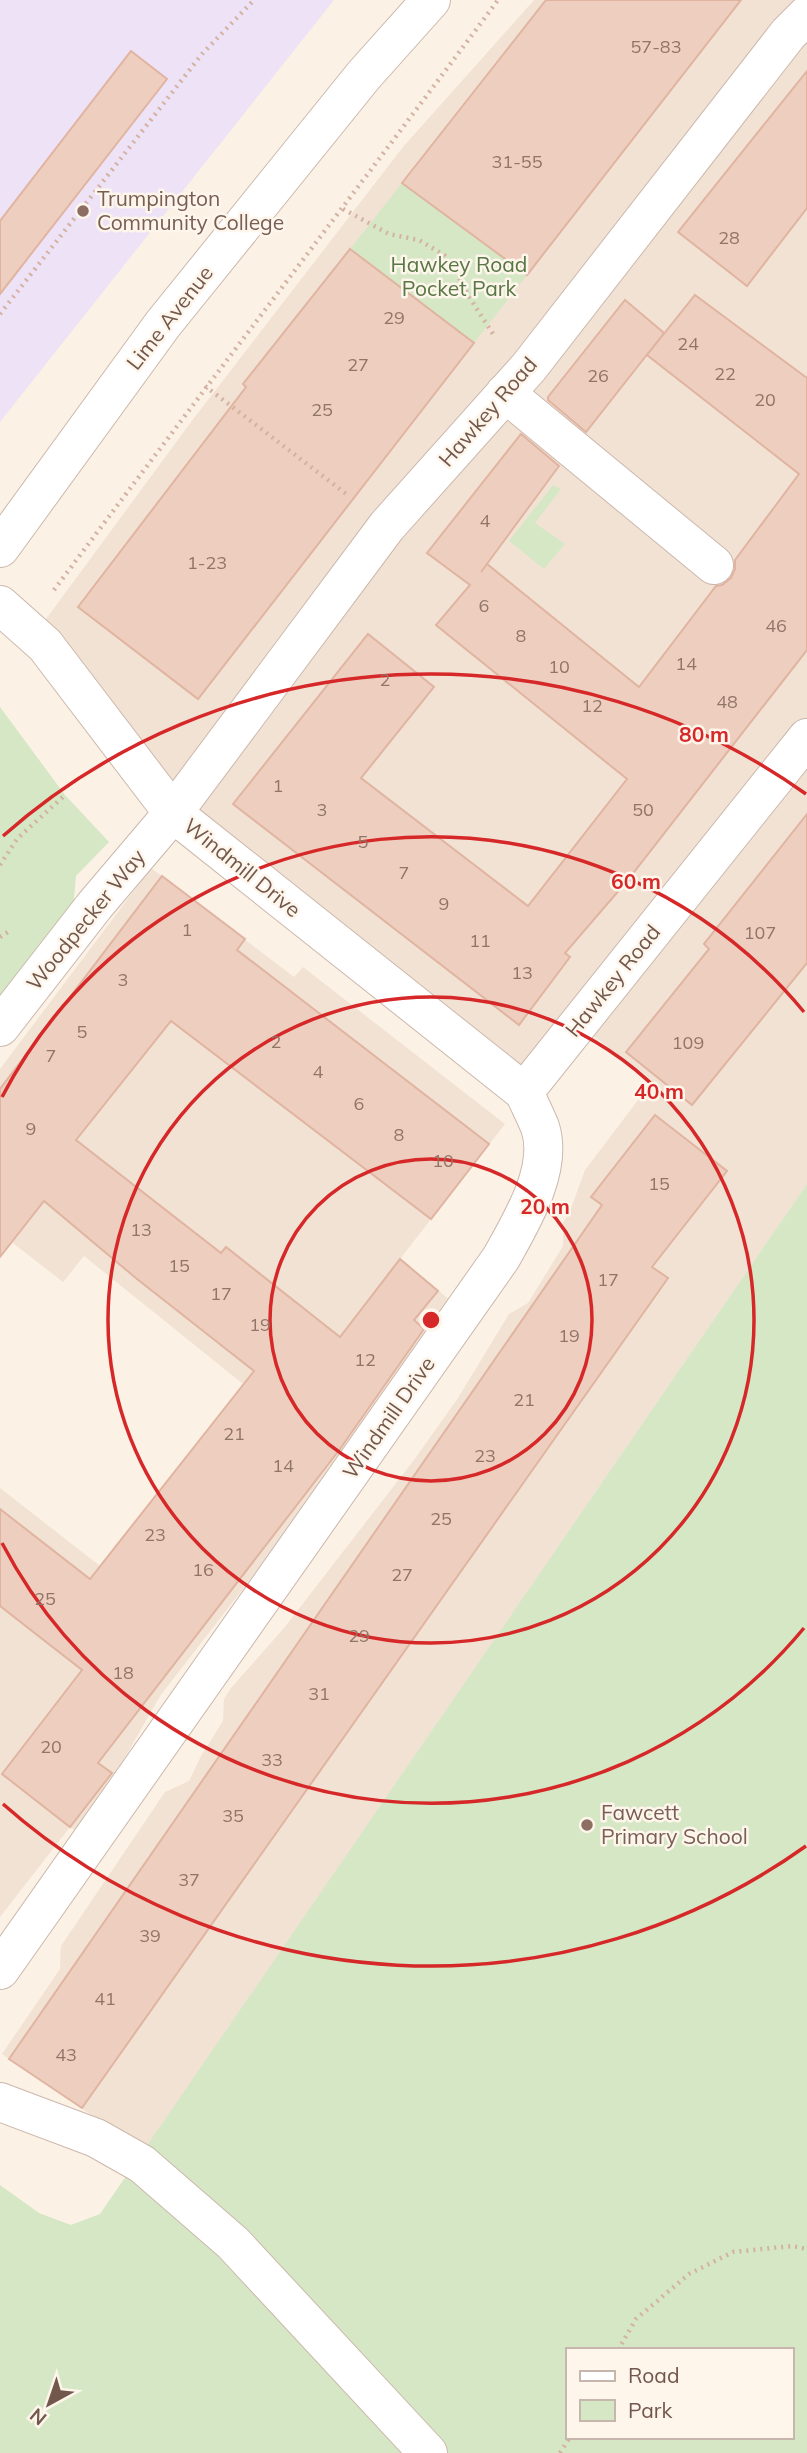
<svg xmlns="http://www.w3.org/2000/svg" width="807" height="2453" font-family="Mulish,sans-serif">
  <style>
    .residential { fill: #f2e2d4 }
    .education { fill: #eee2f7 }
    .green { fill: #d5e7c5; fill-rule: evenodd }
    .building { fill: #eecfbf; stroke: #e0b4a1; stroke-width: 2 }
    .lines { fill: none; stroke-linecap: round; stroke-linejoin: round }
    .minor-casing { stroke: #ccb8ac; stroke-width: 40 }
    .path { stroke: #d3b2a2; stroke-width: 4.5; stroke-dasharray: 2 5; stroke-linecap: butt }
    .minor { stroke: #fff; stroke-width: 38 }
    .ring { fill: none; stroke: #d62828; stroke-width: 3.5 }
    .education-dot { fill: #8d6e63; stroke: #fef5eb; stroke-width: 2.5 }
    .labels { text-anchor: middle; stroke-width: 5; stroke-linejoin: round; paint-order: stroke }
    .number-label { font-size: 18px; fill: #917569 }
    .education-label { font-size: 21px; fill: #785e54; stroke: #fef5eb; text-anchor: start }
    .park-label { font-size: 21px; fill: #577745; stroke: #fef5eb }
    .street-label { font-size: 21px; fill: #72574c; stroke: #fef5eb }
    .centre { fill: #d62828; stroke: #fef5eb; stroke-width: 3.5 }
    .ring-label { font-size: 21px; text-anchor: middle; font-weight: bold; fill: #d62828; stroke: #fef5eb; stroke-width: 5; stroke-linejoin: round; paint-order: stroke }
  </style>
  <rect width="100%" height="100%" fill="#fbf1e5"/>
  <!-- residential -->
  <path class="residential" d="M534,0h273v1184l-663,967 -142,-97 58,-85 1,-23 104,-154 24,-11 12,-25 22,-35 1,-22 7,-11 53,-60 130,-168 44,-62 51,-84 19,-11 35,-57v-23l7,-12 15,-41 66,-87 -57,-47 -76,30 -372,-262 -122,-155 167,-227 212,-275z
    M151,868l143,109 9,-10 202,157 -105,135 51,42 -92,138 -199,257 -37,65 -45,71 -8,-5 -70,90v-429l100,78 143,-182 -159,-128 -21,26 -63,-49v-164z"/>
  <!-- education -->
  <path class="education" d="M0,0h334l-334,422z"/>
  <!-- green -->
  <path class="green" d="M402,183l125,92 -53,68 -124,-94z
    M553,485l8,4 -26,34 30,21 -21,25 -35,-28z
    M0,707l65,88 44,47 -33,34 -3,34 -73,96z
    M807,1184v1269h-807v-268l39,28 32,12 29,-11zM567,2350h224v87h-224z"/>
  <!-- building -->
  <path class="building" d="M546,0h195l-214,275 -125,-92z
    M131,51l36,28 -167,215v-73z
    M807,71v137l-60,78 -69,-54z
    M350,249l124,94 -276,356 -120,-92 168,-220 -3,-3z
    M695,295l112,83v272l-180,231 -62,72 5,4 -51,68 -286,-221 135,-170 66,53 -73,91 167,128 99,-127 -191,-154 34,-40 -43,-32 94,-119 38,32 -78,106 6,-8 152,123 77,-101 6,-1 9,-7 4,-9v-9l64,-86 -152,-119z
    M625,300l39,33 -78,99 -38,-32v-3z
    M807,814v149l-115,142 -66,-53 83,-103 -5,-5z
    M162,876l83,63 -8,11 252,194 -58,75 -260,-198 -95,119 145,113 5,-6 114,90 60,-78 38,32 -24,29 10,9 -84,120 -242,314 14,10 -42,54 -68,-53 80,-104 -82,-64v-97l90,70 164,-208 -117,-92 -93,-78 -44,56v-168z
    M655,1115l72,56 -75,96 16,11 -586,830 -73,-49 593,-854 -11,-8z"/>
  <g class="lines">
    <!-- minor casing -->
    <g class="minor-casing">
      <path id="minor" d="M505,393l209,172
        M0,548l163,-224 201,-249 67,-75
        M0,605l45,40 128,168 351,279c5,11 11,23 16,35 14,42 -19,95 -39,131l-501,712
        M0,1027l95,-122 78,-92 214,-287 142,-159 259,-333 19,-19
        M524,1092l283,-354
        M0,2102l96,36 46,26 91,79 195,210"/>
    </g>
    <!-- path -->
    <path class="path" d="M343,209l46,25 30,6 25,15 9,11 15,29 25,39
      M0,314l202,-260 52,-54
      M205,386l144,110
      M54,590c147,-197 297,-392 444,-590
      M0,865l17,-26 48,-44
      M0,937l11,-7
      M618,2350l18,-31 53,-45 44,-22 59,-6 15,3
      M560,2453l10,-16"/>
    <!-- minor -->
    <use href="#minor" class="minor"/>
  </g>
  <!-- distance rings -->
  <g class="ring">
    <circle cx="431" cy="1320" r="161"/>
    <circle cx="431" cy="1320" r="323"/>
    <path d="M804 1628A484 484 0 0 1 2 1543M2 1097A484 484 0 0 1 804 1012"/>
    <path d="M806 1846A646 646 0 0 1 3 1804M3 836A646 646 0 0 1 806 794"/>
  </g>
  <!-- markers -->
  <g class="education-dot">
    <circle cx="83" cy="211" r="7"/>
    <circle cx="587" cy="1825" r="7"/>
  </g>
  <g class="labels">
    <!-- number labels -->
    <g class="number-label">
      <text x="656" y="53">57-83</text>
      <text x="517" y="168">31-55</text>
      <text x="729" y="244">28</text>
      <text x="394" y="324">29</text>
      <text x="688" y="350">24</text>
      <text x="358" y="371">27</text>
      <text x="725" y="380">22</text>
      <text x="598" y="382">26</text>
      <text x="765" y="406">20</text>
      <text x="322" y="416">25</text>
      <text x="485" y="527">4</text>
      <text x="207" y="569">1-23</text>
      <text x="484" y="612">6</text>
      <text x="776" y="632">46</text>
      <text x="521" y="642">8</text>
      <text x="686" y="670">14</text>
      <text x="559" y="673">10</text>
      <text x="385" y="686">2</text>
      <text x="727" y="708">48</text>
      <text x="592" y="712">12</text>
      <text x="278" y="792">1</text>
      <text x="322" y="816">3</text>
      <text x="643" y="816">50</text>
      <text x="363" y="848">5</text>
      <text x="404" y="879">7</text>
      <text x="444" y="910">9</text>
      <text x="187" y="936">1</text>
      <text x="760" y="939">107</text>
      <text x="480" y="947">11</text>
      <text x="522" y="979">13</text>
      <text x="123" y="986">3</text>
      <text x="82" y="1038">5</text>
      <text x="276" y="1048">2</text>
      <text x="688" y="1049">109</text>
      <text x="51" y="1062">7</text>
      <text x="318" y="1078">4</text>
      <text x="359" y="1110">6</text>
      <text x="31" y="1135">9</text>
      <text x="399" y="1141">8</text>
      <text x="443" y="1167">10</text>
      <text x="659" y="1190">15</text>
      <text x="141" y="1236">13</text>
      <text x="179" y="1272">15</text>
      <text x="608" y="1286">17</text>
      <text x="221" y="1300">17</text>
      <text x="260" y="1331">19</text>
      <text x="569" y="1342">19</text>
      <text x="365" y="1366">12</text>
      <text x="524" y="1406">21</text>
      <text x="234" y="1440">21</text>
      <text x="485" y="1462">23</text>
      <text x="283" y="1472">14</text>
      <text x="441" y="1525">25</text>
      <text x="155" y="1541">23</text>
      <text x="203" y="1576">16</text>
      <text x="402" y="1581">27</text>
      <text x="45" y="1605">25</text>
      <text x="359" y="1642">29</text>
      <text x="123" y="1679">18</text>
      <text x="319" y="1700">31</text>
      <text x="51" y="1753">20</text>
      <text x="272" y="1766">33</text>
      <text x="233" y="1822">35</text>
      <text x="189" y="1886">37</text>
      <text x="150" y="1942">39</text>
      <text x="105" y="2005">41</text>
      <text x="66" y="2061">43</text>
    </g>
    <!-- education labels -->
    <g class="education-label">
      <text x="97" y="206">Trumpington<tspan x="97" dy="24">Community College</tspan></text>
      <text x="601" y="1820">Fawcett<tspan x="601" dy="24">Primary School</tspan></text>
    </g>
    <!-- park labels -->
    <g class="park-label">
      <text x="459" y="272">Hawkey Road<tspan x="459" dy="24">Pocket Park</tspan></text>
    </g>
    <!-- street labels -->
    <g class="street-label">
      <text transform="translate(170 318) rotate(-52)" y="7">Lime Avenue</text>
      <text transform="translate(488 412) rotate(-49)" y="7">Hawkey Road</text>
      <text transform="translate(242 868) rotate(39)" y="7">Windmill Drive</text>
      <text transform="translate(86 920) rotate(-51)" y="7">Woodpecker Way</text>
      <text transform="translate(613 981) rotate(-51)" y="7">Hawkey Road</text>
      <text transform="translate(389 1418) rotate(-55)" y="7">Windmill Drive</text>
    </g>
  </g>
  <circle cx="431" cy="1320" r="10" class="centre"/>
  <g class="ring-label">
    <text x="704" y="742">80 m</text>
    <text x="636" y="889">60 m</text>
    <text x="659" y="1099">40 m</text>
    <text x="545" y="1214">20 m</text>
  </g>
  <!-- legend -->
  <rect x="566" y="2348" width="228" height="91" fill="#fef5eb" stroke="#c6b6ab" stroke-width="2"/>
  <rect x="580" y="2371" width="35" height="10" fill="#ffffff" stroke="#c6b6ab" stroke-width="2"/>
  <text x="628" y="2383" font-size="21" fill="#72574c">Road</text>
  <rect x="580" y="2400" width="35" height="21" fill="#d5e7c5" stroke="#c6b6ab" stroke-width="2"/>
  <text x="628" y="2418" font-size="21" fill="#72574c">Park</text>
  <!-- north arrow -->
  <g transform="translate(49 2404) rotate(220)" stroke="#fef5eb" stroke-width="5" paint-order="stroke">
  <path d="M0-5L12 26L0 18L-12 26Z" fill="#72574c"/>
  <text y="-10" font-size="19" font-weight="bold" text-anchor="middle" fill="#72574c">N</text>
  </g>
</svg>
